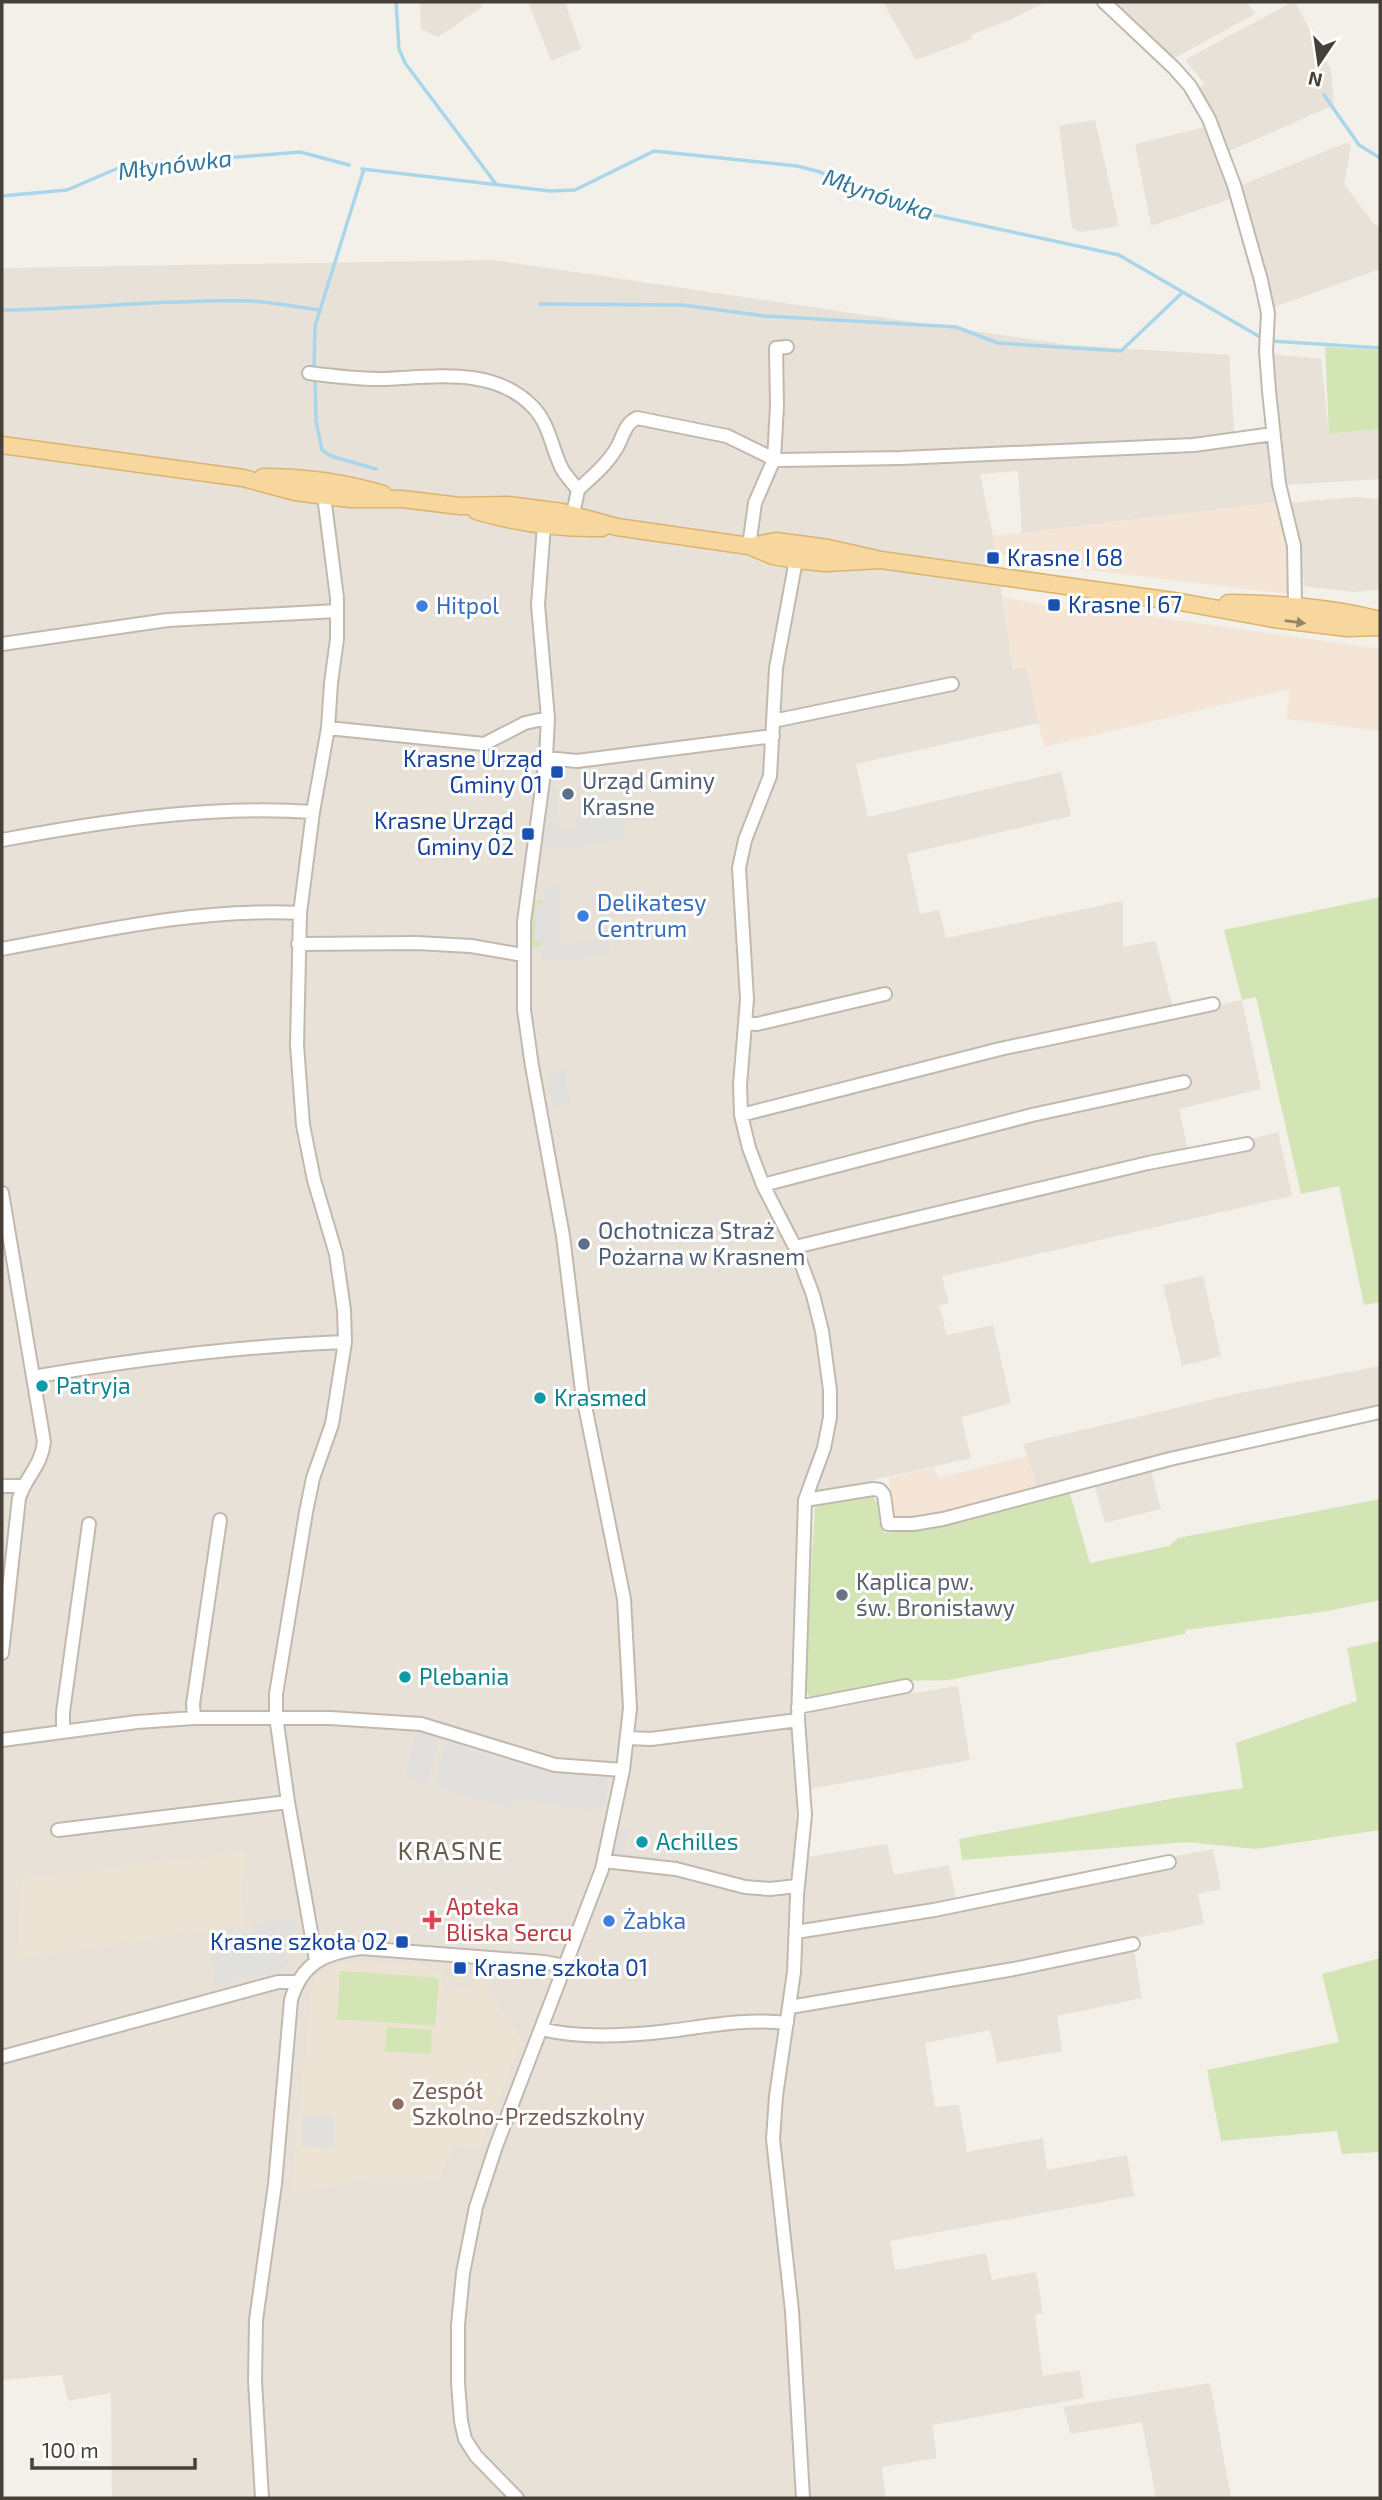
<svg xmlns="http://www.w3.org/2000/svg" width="1382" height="2500" font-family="'Exo 2',sans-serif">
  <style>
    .residential { fill: #e7e1d8 }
    .commercial { fill: #f4e5d6 }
    .education { fill: #ece3d4 }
    .green { fill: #d3e5b5 }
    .parking { fill: #e2e0dd }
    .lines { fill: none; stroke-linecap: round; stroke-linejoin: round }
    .stream { stroke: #aad6ec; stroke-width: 3.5 }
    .minor-casing { stroke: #c1b9af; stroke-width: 16 }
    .major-casing { stroke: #dcb36e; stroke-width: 19 }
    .minor { stroke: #fff; stroke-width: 12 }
    .major { stroke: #f8d79e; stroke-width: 16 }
    .oneway { fill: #978466 }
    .transit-dot { fill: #1a4fb4; stroke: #fff; stroke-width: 2.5 }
    .shop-dot { fill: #3f7fe0; stroke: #fff; stroke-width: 2.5 }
    .service-dot { fill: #5c6f8a; stroke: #fff; stroke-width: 2.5 }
    .culture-dot { fill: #0f9aa8; stroke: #fff; stroke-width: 2.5 }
    .worship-dot { fill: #6b7280; stroke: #fff; stroke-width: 2.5 }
    .health-dot { fill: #e0444e; stroke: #fff; stroke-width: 2.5 }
    .education-dot { fill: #8d6e63; stroke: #fff; stroke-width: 2.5 }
    .labels { text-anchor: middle; stroke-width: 6; stroke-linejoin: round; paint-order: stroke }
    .transit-label { font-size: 23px; fill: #164399; stroke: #fff; text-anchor: start }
    .shop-label { font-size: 23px; fill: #366cbe; stroke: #fff; text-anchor: start }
    .service-label { font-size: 23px; fill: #4e5e75; stroke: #fff; text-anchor: start }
    .culture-label { font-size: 23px; fill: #0d838f; stroke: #fff; text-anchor: start }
    .worship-label { font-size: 23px; fill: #5b616d; stroke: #fff; text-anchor: start }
    .health-label { font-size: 23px; fill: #be3a42; stroke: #fff; text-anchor: start }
    .education-label { font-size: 23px; fill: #785e54; stroke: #fff; text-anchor: start }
    .water-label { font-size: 24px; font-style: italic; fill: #33789c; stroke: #fff }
    .quarter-label { font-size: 26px; letter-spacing: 2px; fill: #695d50; stroke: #fff }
  </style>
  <rect width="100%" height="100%" fill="#f3f0e9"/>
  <!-- residential -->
  <path class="residential" d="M420,2h60l2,5 -44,30 -17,-8z
    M528,2h37l16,47 -30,12z
    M883,2h163l-34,17 -41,16 1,4 -56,21z
    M1110,2h137l8,12 -84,46z
    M1292,2h3l36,68 3,35 -107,47 -31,-64 9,-4 -20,-24z
    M1095,120l24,106 -38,6 -9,-4 -13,-102z
    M1206,127l24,72 -79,27 -16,-82z
    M1346,143l5,3 -7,38 29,39 7,5v41l-106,38 -10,-45 -25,-76z
    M493,260l576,85 160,10 6,88 34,-3 11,62 -258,31 -4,-62 -38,3 13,62 20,133 13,-2 13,56 -183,41 12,53 193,-45 10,44 -164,38 13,60 19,-4 7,28 177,-37v46l32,-6 20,73 67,-14 19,89 -82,20 10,46 89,-23 14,64 -350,80 7,27 -10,3 8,29 46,-10 18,78 -50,14 10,41 -159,36 -14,-3 -7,222 6,79 -3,67 93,-15 7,31 55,-10 7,34 257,-50 8,40 -23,5 6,30 -72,15 10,59 -85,18 5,35 -65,12 -7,-33 -65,13 10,64 24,-2 8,47 76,-14 4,32 80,-15 7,41 -244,45 5,29 91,-17 6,27 44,-8 7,41 -8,2 8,61 37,-6 4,28 -152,27 5,33 -55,9 4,31h-774l-1,-105 -43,8 -6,-26 -60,5v-2112z
    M1270,354l51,5 8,75 51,-5v50l-95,6z
    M1354,497l26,2v90l-27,3 -50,-6 1,-7 -4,-5 -12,-71z
    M1203,1276l18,80 -39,10 -19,-81z
    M1380,1366v42l-266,59 -76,23 -15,-46 212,-50z
    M1150,1467l11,42 -56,14 -11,-40z
    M958,1686l12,74 -160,29 -6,-70 9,-10z
    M1210,2383l21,115h-75l-14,-76 -71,12 -8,-27z"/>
  <!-- commercial -->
  <path class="commercial" d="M1280,502l18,93 -227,-27 -75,-15 -3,-17z
    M1003,597l53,11 57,3 267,38v82l-93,-12 2,-30 -245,58 -18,-79 -13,2z
    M1027,1456l12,35 -113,27 -25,1 -8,-4 -4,-37 45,-11 4,11z"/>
  <!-- education -->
  <path class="education" d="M245,1852l-3,43 4,31 -230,32 5,-79z
    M344,1961l78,4 20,7 2,19 27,-3 10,-7 43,62 -12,21 -33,86 -24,-6 -17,35 -65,-1 -82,15 20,-203 5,-14z"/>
  <!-- green -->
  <path class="green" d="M1325,347l55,3v79l-51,5z
    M1380,897v405l-16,3 -25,-119 -38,8 -45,-197 -14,3 -18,-70z
    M541,900l3,6 -7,1 -1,28 7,9 -7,3 -6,-3 4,-42z
    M1069,1490l21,73 79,-17 9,-8 202,-39v101l-52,11 -143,19v4l-236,46 -47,1 -92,19 -6,-18 11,-175 9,-5 44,-8c17,8 6,27 17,39l60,-10z
    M1380,1641v189l-125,19 -68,-7 -225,18 -3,-21 216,-41 68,-10 -7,-45 121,-42 -10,-53z
    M1380,1958v194l-38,2 -5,-23 -116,10 -14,-71 132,-28 -17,-68z
    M340,1971l99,7 -4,48 -98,-7z
    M387,2027l45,3 -1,24 -46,-3z"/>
  <!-- parking -->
  <path class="parking" d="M553,786l4,2v31h-3l-1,6 7,1v3h15l3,-13 45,-3 2,28 -84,8z
    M544,886h12l4,8v49l49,-4 1,15 -67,8v-18l-9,-5 2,-18 -2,-1 3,-18 7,4z
    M564,1069l6,32 -18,6 -5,-33z
    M418,1727l23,7 -14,50 -23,-7z
    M446,1742l104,32 59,3 -6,34 -83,-11 -4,2 -2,7 -80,-23z
    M619,1829l10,2 -5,22 35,4 -2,7 -45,-7z
    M295,1919l2,25 -12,2 4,18 -6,1 1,8 -51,6 1,6 -18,3 -6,-37 8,-1 4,-11 7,-4 25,-3 -1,-8z
    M303,2115l32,2 -2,31 -32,-2z"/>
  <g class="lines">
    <!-- stream -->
    <path class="stream" d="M396,2l3,47 6,14 91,121
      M1324,95l35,50 21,13
      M362,169l188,22 25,-1 79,-39 143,15 20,5 103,41 199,43 141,82 11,4 109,7
      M2,196l65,-6 56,-24 177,-14 49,13
      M540,304l142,1 83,11 175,10 16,1 42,16 123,8 62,-59
      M2,310c83,-1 165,-11 248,-9 23,1 47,6 70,9l44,-141
      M314,370l1,-44 5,-16
      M315,378l1,43 6,29 9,6 45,13"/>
    <!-- minor casing -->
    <g class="minor-casing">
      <path id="minor" d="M1104,2l70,66 16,18 19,33 25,66 27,95 7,33 -2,38 3,40 10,93 15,62 1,60
        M309,373c23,3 46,6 70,6 51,-1 113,-14 153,27 18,18 19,41 30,63 4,7 11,14 16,21l-5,24
        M578,490c13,-13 28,-24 38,-41 7,-11 8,-25 21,-31l90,18 47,23 3,-53 -1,-58 11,-1
        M749,546l6,-43 19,-44 6,1 121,-2 293,-13 79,-11
        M793,554l3,6 -20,108 -6,108 -25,64 -6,28 8,131 -7,86 1,30 8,33 14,37 32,62 18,48 9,36 8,59v27l-6,31 -19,52 -7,220 7,95 -8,80 -3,77 -18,124 -3,43 19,172 11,187
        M2,644l166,-24 169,-9
        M773,721l179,-37
        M328,728l156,16 41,-21 23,-5
        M546,758l31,3 196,-25
        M2,840c102,-19 207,-35 311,-28
        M298,944l119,-1 54,3 52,9
        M2,949c98,-18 197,-41 298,-36
        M745,1023l12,1 128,-30
        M741,1115l259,-66 213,-45
        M763,1185l269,-70 152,-33
        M2,1193l42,249c-3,25 -18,34 -25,56l-17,155
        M795,1247l353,-84 99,-19
        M33,1377c104,-18 208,-31 312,-35
        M2,1486h21
        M805,1500l68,-11 7,1 4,5 4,29h25l30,-5 227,-60 210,-47
        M798,1707l108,-21
        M194,1718l-1,-14 27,-184
        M63,1732v-20l26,-188
        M628,1738l23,1 147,-19
        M2,1740l135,-18 57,-4h136l91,6 134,41 68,5
        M58,1830l230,-28
        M604,1861l72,8 69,18 25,2 27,-3
        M796,1932l138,-22 235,-48
        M316,1960l-28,-158 -12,-86v-22l30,-182 7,-34 19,-54 13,-82 -1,-32 -8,-56 -22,-74 -11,-55 -6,-80 3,-132 13,-101 15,-84 3,-45 6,-44v-41l-13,-102 -5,-6
        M790,2007l224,-38 119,-25
        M541,2029c41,10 87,7 128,2 40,-5 78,-13 118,-8
        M2,2057l276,-75h18
        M262,2498l-7,-117 1,-61 19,-136 16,-184c11,-37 33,-47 70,-52l183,14 21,4
        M517,2498l-41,-42 -11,-17 -4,-18 -3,-38v-58l5,-52 13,-66 20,-61 106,-277 21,-99 7,-62 -6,-109 -42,-208 -19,-155 -31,-170 -8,-56v-88l22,-164 2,-40 -10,-113 6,-80 -5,-7"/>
    </g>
    <!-- major casing -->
    <g class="major-casing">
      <path id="major" d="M2,445l241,33 52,14 55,7h52l58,7 48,-1 54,7 55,15 132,19 24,10 23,4 29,3 56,-3
        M263,477c41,0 80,5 120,17
        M476,511c41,12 83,18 126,17
        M751,546l25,-5 52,7 53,12 299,42 94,17 73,9 33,-1
        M1228,603c51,1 102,4 152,17"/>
    </g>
    <!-- minor -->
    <use href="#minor" class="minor"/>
    <!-- major -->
    <use href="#major" class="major"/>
  </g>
  <!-- one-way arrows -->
  <defs><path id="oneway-solid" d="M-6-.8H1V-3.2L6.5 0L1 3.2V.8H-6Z" transform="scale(1.75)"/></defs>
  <use class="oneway" href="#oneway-solid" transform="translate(1295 622) rotate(7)"/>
  <!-- markers -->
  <g class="transit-dot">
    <rect x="986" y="551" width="14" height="14" rx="3.5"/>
    <rect x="1047" y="598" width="14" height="14" rx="3.5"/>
    <rect x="550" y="765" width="14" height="14" rx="3.5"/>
    <rect x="521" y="827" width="14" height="14" rx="3.5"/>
    <rect x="395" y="1935" width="14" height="14" rx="3.5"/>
    <rect x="453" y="1961" width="14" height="14" rx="3.5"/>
  </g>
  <g class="shop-dot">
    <circle cx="422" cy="606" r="7"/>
    <circle cx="583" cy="916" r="7"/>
    <circle cx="609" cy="1921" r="7"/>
  </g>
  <g class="service-dot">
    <circle cx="568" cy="794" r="7"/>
    <circle cx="584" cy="1244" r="7"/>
  </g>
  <g class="culture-dot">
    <circle cx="42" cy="1386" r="7"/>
    <circle cx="540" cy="1398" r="7"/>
    <circle cx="405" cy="1677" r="7"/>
    <circle cx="642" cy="1842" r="7"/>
  </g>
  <circle class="worship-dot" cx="842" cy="1595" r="7"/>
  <path class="health-dot" d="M428.5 1909.5h7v7h7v7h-7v7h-7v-7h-7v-7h7z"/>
  <circle class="education-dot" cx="398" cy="2104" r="7"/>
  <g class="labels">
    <!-- transit labels -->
    <g class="transit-label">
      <text x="1007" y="566">Krasne I 68</text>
      <text x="1068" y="613">Krasne I 67</text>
      <text x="543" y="767" text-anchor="end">Krasne Urząd<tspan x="543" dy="26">Gminy 01</tspan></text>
      <text x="514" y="829" text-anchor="end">Krasne Urząd<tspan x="514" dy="26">Gminy 02</tspan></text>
      <text x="388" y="1950" text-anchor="end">Krasne szkoła 02</text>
      <text x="474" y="1976">Krasne szkoła 01</text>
    </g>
    <!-- shop labels -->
    <g class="shop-label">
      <text x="436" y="614">Hitpol</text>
      <text x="597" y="911">Delikatesy<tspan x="597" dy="26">Centrum</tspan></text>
      <text x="623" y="1929">Żabka</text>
    </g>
    <!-- service labels -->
    <g class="service-label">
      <text x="582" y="789">Urząd Gminy<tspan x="582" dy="26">Krasne</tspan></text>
      <text x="598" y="1239">Ochotnicza Straż<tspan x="598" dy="26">Pożarna w Krasnem</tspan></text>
    </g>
    <!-- culture labels -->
    <g class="culture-label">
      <text x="56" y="1394">Patryja</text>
      <text x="554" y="1406">Krasmed</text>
      <text x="419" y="1685">Plebania</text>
      <text x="656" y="1850">Achilles</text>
    </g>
    <!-- worship labels -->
    <g class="worship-label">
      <text x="856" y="1590">Kaplica pw.<tspan x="856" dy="26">św. Bronisławy</tspan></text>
    </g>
    <!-- health labels -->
    <g class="health-label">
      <text x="446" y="1915">Apteka<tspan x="446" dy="26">Bliska Sercu</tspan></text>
    </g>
    <!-- education labels -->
    <g class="education-label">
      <text x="412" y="2099">Zespół<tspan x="412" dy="26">Szkolno-Przedszkolny</tspan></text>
    </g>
    <!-- water labels -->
    <g class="water-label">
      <text transform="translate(175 165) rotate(-7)" y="8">Młynówka</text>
      <text transform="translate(878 195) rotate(19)" y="8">Młynówka</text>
    </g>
    <!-- quarter labels -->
    <g class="quarter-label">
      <text x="451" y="1860">KRASNE</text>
    </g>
  </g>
  <!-- border -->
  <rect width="1382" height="2500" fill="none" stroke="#474038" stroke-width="7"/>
  <!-- north arrow -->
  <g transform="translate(1319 63) rotate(193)" stroke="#ffffff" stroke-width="5" paint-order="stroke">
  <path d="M0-5L12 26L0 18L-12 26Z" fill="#474038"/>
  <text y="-10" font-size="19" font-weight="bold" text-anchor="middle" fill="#474038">N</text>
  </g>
  <!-- scale -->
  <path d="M32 2458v10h163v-10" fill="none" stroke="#474038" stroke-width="3.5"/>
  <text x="42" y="2458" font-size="21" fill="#474038" stroke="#ffffff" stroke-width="5" paint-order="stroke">100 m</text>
</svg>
